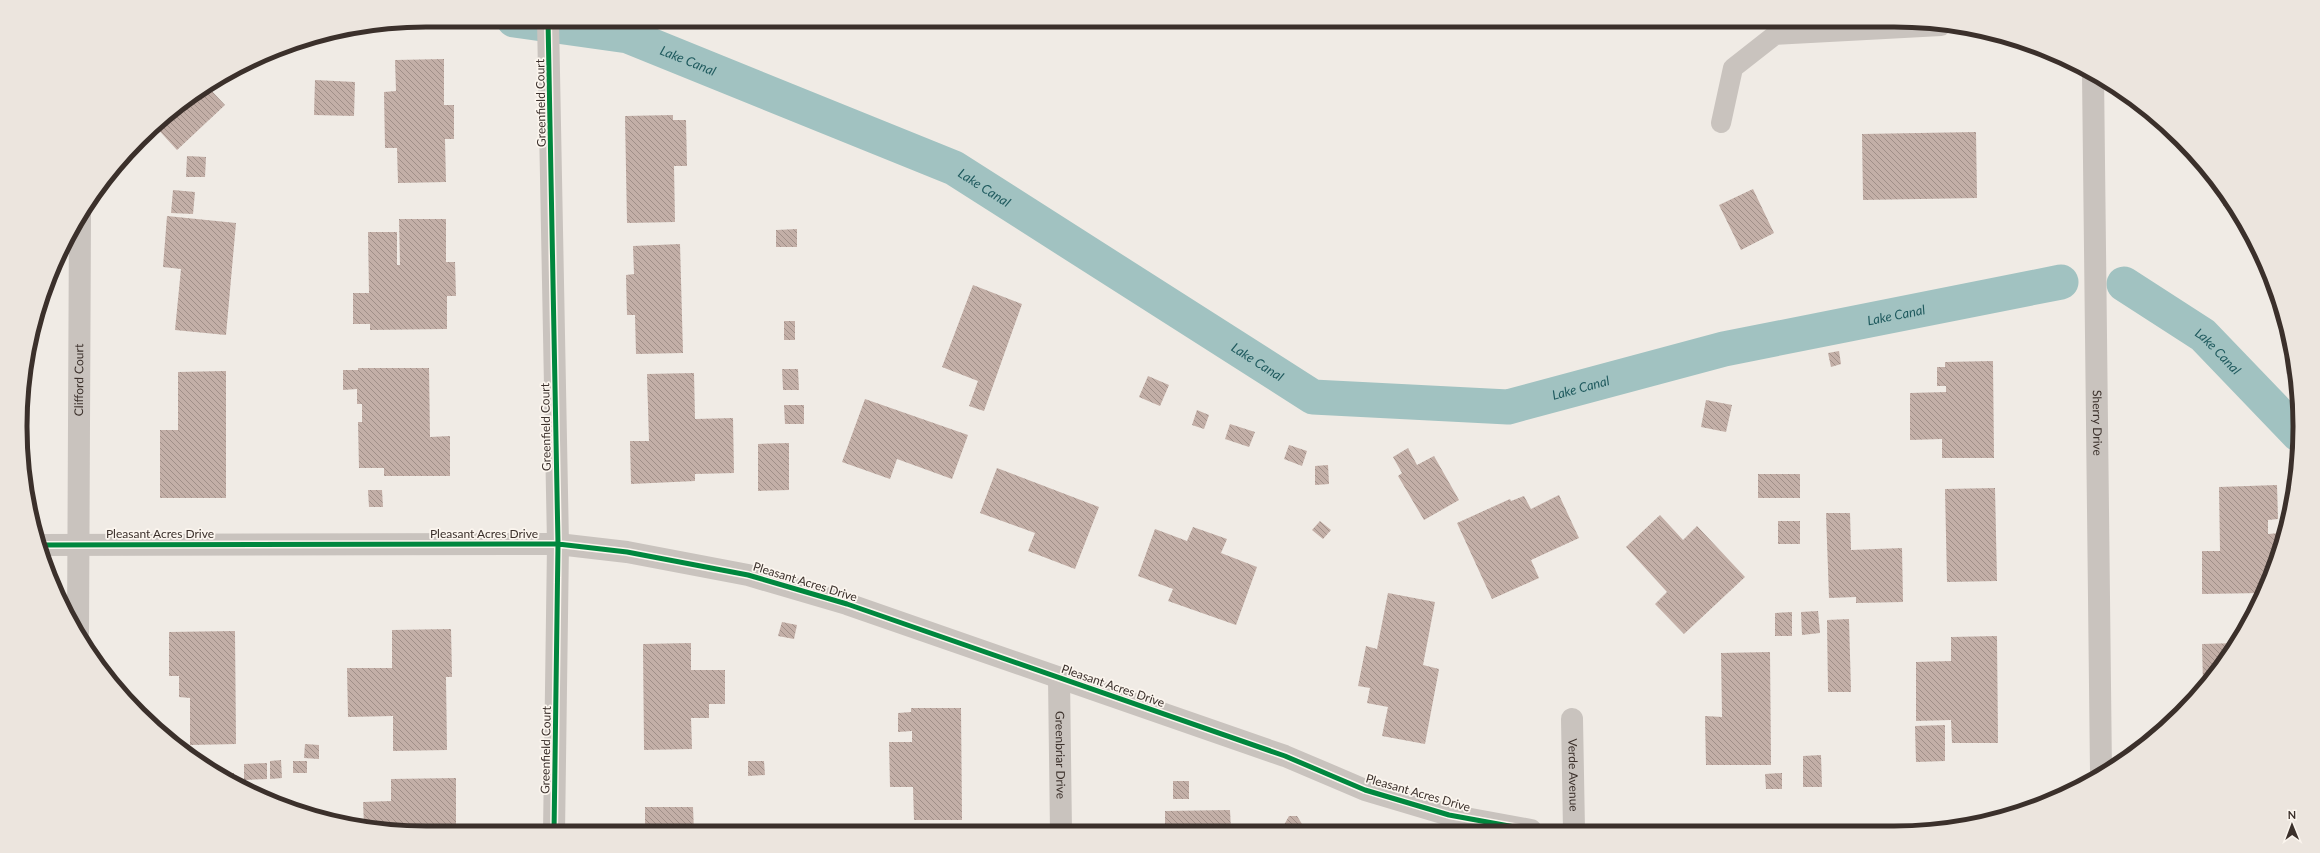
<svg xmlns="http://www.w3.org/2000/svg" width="2320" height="853" font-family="Lato,sans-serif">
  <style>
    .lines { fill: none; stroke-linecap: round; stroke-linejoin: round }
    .canal { stroke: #a1c2c1; stroke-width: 35 }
    .building { fill: url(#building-back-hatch) }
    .lane { stroke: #c9c3be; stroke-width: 20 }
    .street { stroke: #c9c3be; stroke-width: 22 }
    .cycleway-casing { stroke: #fbf5ee; stroke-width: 8 }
    .cycleway { stroke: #00873e; stroke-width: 5 }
    .labels { text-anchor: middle; stroke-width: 3.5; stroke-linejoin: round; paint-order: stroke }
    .street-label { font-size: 12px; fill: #3b302b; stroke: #fbf5ee }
    .water-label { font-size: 13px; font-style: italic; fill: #1f5a5e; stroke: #fbf5ee }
    .rim { fill: none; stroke: #3b302b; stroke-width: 5 }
  </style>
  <defs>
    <pattern id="building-back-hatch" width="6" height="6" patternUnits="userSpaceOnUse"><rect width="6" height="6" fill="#c3afa7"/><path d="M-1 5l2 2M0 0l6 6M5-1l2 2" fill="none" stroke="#a08f88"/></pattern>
  </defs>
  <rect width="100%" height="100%" fill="#f0ebe5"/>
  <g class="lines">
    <!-- canal -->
    <g class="canal">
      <path id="s1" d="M514,20l114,16 326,132 359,229 195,10 216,-58 337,-67"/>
      <path id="s2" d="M2124,284l79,51 95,99"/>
    </g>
  </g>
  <!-- building -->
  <path class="building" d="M444,59v46h10v34h-9l1,43 -48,1 -1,-35h-12l-1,-56 12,-1 -1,-31z
    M315,80l40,2 -1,34 -40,-1z
    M207,86l18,19 -48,45 -23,-25z
    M673,115v5h13l1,46h-13l1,56 -48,1 -2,-107z
    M1976,132l1,66 -114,2 -1,-66z
    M187,156l19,1 -1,20h-19z
    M1753,189l21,44 -33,17 -22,-45z
    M173,190l22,2 -2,22 -22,-1z
    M2223,191l10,15h-10z
    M167,216l69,7 -10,112 -51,-5 6,-61 -18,-2z
    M399,219h47v43h9l1,34h-9v33l-77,1v-6h-17v-31h16l-1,-61h29v33h3z
    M797,229v18h-21v-17z
    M680,244l3,109 -47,1 -1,-39h-8l-1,-40 8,-1 -1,-28z
    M973,285l49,19 -38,107 -15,-5 9,-25 -36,-14z
    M784,321h11v19h-11z
    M1839,351l2,13 -10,3 -3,-14z
    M1993,361l1,97h-52v-19l-32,1v-47l36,-1v-6h-9v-19h8v-5z
    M358,368h71l1,69 20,-1v40h-66v-8h-25l-1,-46h4v-18h-5v-15l-14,1v-20h15z
    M782,369h16l1,21h-16z
    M226,371v127h-66v-68h18v-58z
    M694,373l1,46 38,-1 1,55 -39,1v7l-64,3 -1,-43h19l-2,-67z
    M1148,376l21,9 -9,21 -21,-9z
    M865,399l103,36 -16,44 -55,-20 -7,20 -48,-17z
    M1706,400l26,5 -6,27 -25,-5z
    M784,405h20v19h-19z
    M1197,410l12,5 -5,14 -12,-4z
    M1230,424l25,8 -6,15 -24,-8z
    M789,443v47l-31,1v-47z
    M1289,445l18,6 -5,15 -18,-7z
    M1408,448l9,17 17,-9 25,44 -35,20 -26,-44 4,-3 -9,-16z
    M1328,465l1,19 -14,1v-19z
    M997,468l102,39 -24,62 -47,-18 7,-18 -55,-20z
    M1758,474h42v24h-42z
    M2277,485l1,34 -10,1v14l12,-1v15l-17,45 -61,1v-43h18l-1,-64z
    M1995,488l2,93 -50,1 -2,-93z
    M368,490h14l1,17h-14z
    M1559,495l20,43 -48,22 8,18 -47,21 -35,-76 53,-24 1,2 13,-5 7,13z
    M1826,513h24l1,37 51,-2 1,54 -47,1v-6l-27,1z
    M1660,515l23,25 14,-14 48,51 -61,57 -29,-30 12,-12 -41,-45z
    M1320,521l11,9 -8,9 -11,-9z
    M1778,521h22v23h-22z
    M1193,527l34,12 -6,14 36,14 -21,58 -68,-24 5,-12 -35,-13 17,-47 32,12z
    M1388,593l47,9 -12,63 16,4 -14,75 -43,-8 6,-29 -21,-4 3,-15 -12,-2 8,-40 11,3z
    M1818,611l2,22 -18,2 -1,-23z
    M1792,612v24h-17v-23z
    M1849,619l2,73h-23l-1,-72z
    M782,622l15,3 -3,14 -16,-3z
    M451,629l1,48h-6l1,73 -54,1v-35l-45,1 -1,-49h45v-38z
    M235,631l1,113 -46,1v-47l-11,-1v-21h-10v-44z
    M1997,636l1,107h-46l-1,-23 -35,1v-59l35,-1v-24z
    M691,643v27h34v34h-16v14h-18l1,31 -48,1 -1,-106z
    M2237,643l-5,9 -29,33 -1,-41z
    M1770,652l1,113h-65l-1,-49 17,1 -1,-64z
    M911,708h50l1,112h-48l-1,-33h-23l-1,-45h23v-11l-14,1v-19l13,-1z
    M1945,725v36l-29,1 -1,-36z
    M305,744l14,1v14l-15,-1z
    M1821,755l1,32h-19v-31z
    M281,760l1,18 -12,1v-18z
    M293,761h14v12h-14z
    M748,761h16l1,14 -17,1z
    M267,763v16l-23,1v-16z
    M210,768h9v5h15v10z
    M1782,773v16h-16l-1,-15z
    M456,778v49l-12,1v5h-18l-62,-8 -1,-23 28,-1v-22z
    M1173,781h16v18h-16z
    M645,807h48l1,25h-49z
    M1230,810l1,21h-66v-20z
    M1289,816h8l5,8 -3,7h-12l-3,-6z"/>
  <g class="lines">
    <!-- lane -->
    <path class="lane" d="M1721,123l12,-55 42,-33 166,-9"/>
    <!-- street -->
    <g class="street">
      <path d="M548,20l10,524 -4,289"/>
      <path id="s3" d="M2093,74l8,698"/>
      <path d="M40,545l518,-1 69,8 121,23 99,29 438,152 80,34 84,25 82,15"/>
      <path id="s4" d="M78,633l2,-417"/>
      <path id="s5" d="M1059,678l2,154"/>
      <path id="s6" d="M1572,719l2,111"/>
    </g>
    <!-- cycleway casing -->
    <g class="cycleway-casing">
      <path id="cycleway" d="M548,20l10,524 -4,289
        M40,545l518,-1 69,8 121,23 99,29 438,152 80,34 84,25 82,15"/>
    </g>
    <!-- cycleway -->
    <use href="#cycleway" class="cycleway"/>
  </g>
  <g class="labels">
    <!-- street labels -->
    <g class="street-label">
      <text transform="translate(541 103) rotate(-91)" y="4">Greenfield Court</text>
      <text dy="4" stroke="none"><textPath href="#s4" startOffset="253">Clifford Court</textPath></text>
      <text dy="4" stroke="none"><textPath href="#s3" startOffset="349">Sherry Drive</textPath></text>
      <text transform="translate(546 427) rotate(-91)" y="4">Greenfield Court</text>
      <text x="160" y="538">Pleasant Acres Drive</text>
      <text x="484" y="538">Pleasant Acres Drive</text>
      <text transform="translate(805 582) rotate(17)" y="4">Pleasant Acres Drive</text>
      <text transform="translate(1113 686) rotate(19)" y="4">Pleasant Acres Drive</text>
      <text transform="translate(546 750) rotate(-89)" y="4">Greenfield Court</text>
      <text dy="4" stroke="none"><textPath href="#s5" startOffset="77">Greenbriar Drive</textPath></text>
      <text dy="4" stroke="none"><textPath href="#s6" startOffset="56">Verde Avenue</textPath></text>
      <text transform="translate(1418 793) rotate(16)" y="4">Pleasant Acres Drive</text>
    </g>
    <!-- water labels -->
    <g class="water-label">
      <text dy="5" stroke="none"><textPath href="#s1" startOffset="180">Lake Canal</textPath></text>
      <text dy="5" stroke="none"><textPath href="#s1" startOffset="503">Lake Canal</textPath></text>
      <text dy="5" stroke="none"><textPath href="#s1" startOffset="1487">Lake Canal</textPath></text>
      <text dy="5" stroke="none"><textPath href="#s2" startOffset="116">Lake Canal</textPath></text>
      <text dy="5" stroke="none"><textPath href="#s1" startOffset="827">Lake Canal</textPath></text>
      <text dy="5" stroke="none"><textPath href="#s1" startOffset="1163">Lake Canal</textPath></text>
    </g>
  </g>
  <!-- crop -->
  <path d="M0 0H2320V853H0ZM426 27H1894A399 399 0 0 1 2293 426V427A399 399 0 0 1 1894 826H426A399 399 0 0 1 27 427V426A399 399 0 0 1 426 27Z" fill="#ece5de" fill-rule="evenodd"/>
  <path class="rim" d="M426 27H1894A399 399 0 0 1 2293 426V427A399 399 0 0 1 1894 826H426A399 399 0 0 1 27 427V426A399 399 0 0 1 426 27Z"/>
  <!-- north arrow -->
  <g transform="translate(2292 825) rotate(359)" stroke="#fbf5ee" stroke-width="3" paint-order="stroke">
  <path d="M0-3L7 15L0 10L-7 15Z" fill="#3b302b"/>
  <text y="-6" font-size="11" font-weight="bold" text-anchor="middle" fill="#3b302b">N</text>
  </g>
</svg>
